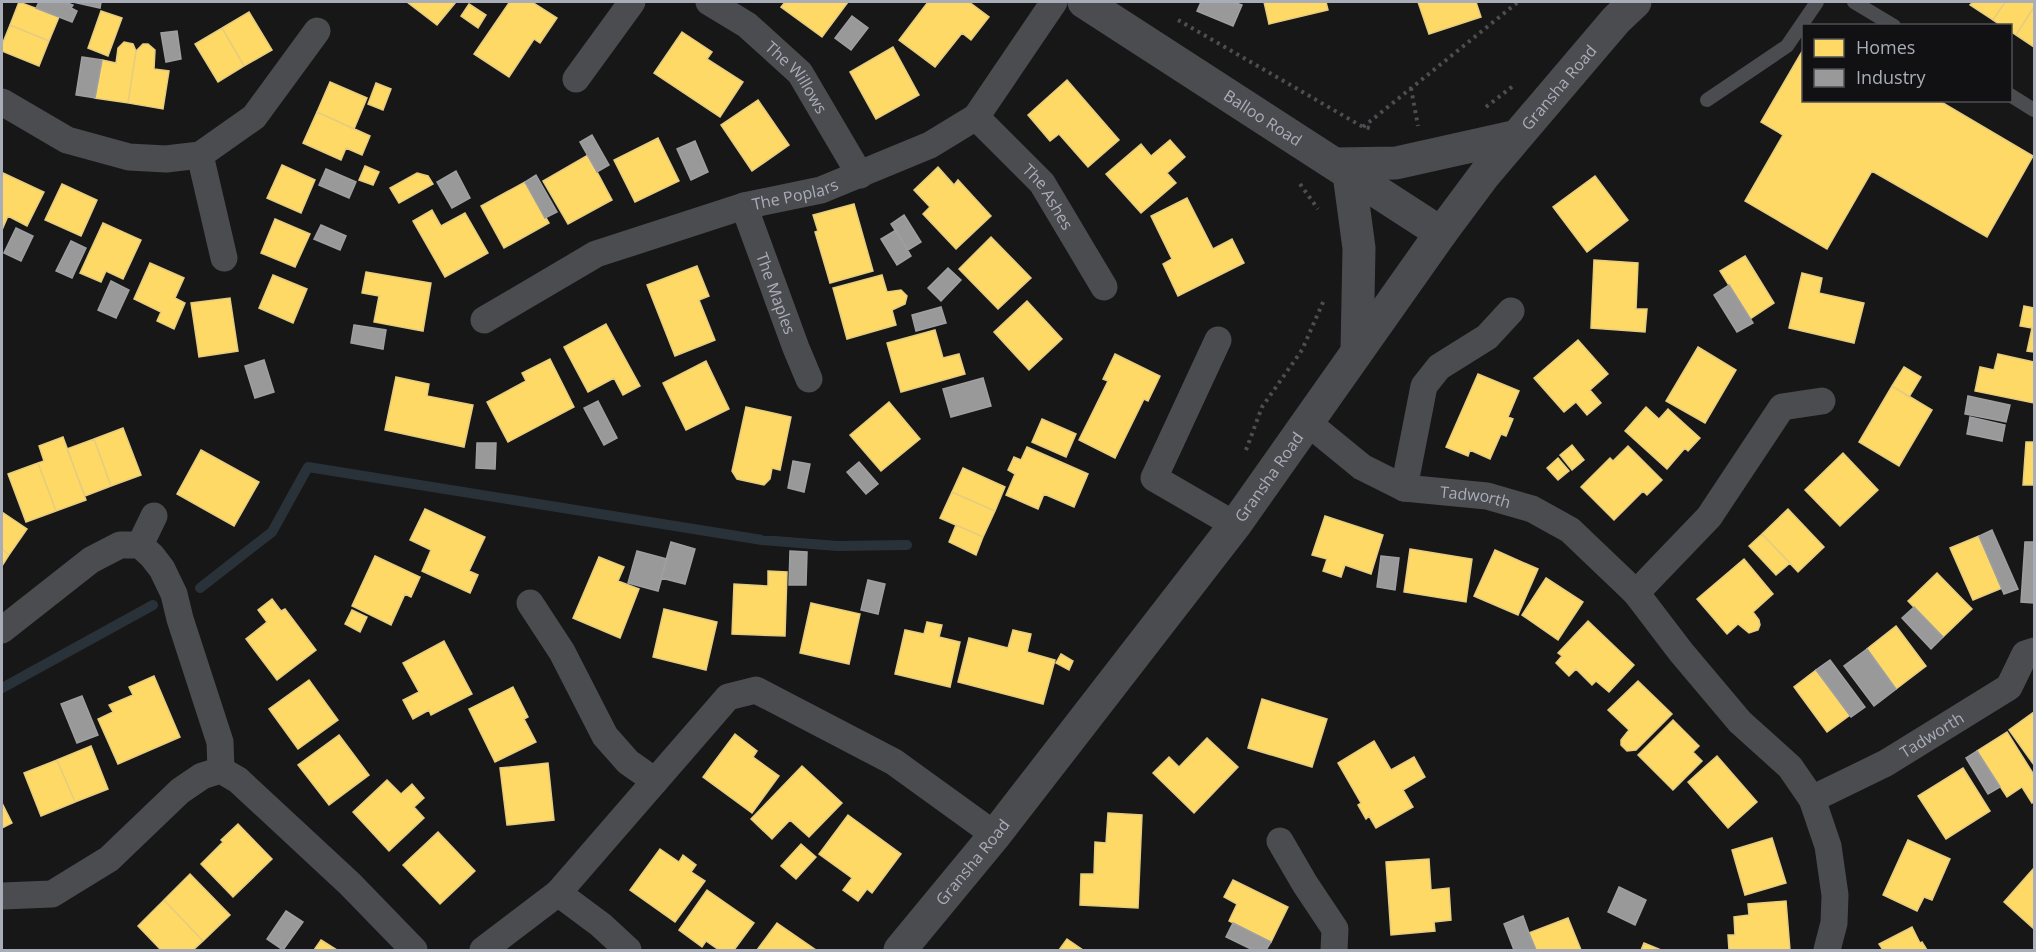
<svg xmlns="http://www.w3.org/2000/svg" width="2036" height="952" font-family="'Open Sans',sans-serif">
  <style>
    .homes { fill: #ffd966; stroke: #e5cc7f; stroke-width: 1.5 }
    .industry { fill: #999; stroke: #9e9fa2; stroke-width: 1.5 }
    .lines { fill: none; stroke-linecap: round; stroke-linejoin: round }
    .stream { stroke: #2a3239; stroke-width: 10 }
    .path { stroke: #4d4e52; stroke-width: 4; stroke-dasharray: 3 4.5; stroke-linecap: butt }
    .service { stroke: #4b4c50; stroke-width: 14 }
    .minor { stroke: #4b4c50; stroke-width: 27 }
    .tertiary { stroke: #4b4c50; stroke-width: 33 }
    .labels { text-anchor: middle; stroke-width: 6; stroke-linejoin: round; paint-order: stroke }
    .street-label { font-size: 16px; fill: #a8adb8; stroke: #111113 }
  </style>
  <rect width="100%" height="100%" fill="#171717"/>
  <!-- homes -->
  <path class="homes" d="M19,2l40,15 -10,24 -39,-16z
    M407,2h49l-19,23z
    M508,2h24l25,16 -17,25 -6,-4 -25,38 -35,-23 35,-51z
    M785,2h63l-26,35 -41,-30z
    M928,2h41l20,15 -18,23 -9,-7 -27,34 -36,-27z
    M1264,2h62l2,8 -59,14z
    M1418,2h58l5,15 -52,17z
    M1973,2h32l-12,18 -23,-15z
    M2005,2h29v5l-18,28 -6,-4v-5h-8l-9,-6z
    M469,4l17,11 -8,13 -17,-12z
    M2034,7v40l-18,-12z
    M101,11l21,7 -14,38 -20,-8z
    M249,12l23,38 -28,16 -22,-38z
    M10,25l39,16 -10,25 -37,-15v-6z
    M222,28l22,38 -26,16 -23,-38z
    M682,32l30,20 -5,7 36,23 -23,35 -66,-44z
    M124,42l9,2 3,7 -8,52 -33,-5 7,-38 14,3 2,-15z
    M143,44h5l7,6 -1,19 15,2 -6,38 -35,-6 8,-52z
    M893,47l26,48 -43,24 -26,-47z
    M1804,48v52h134l95,56 -46,81 -115,-66 -45,78 -82,-48 38,-66 -22,-13z
    M1067,80l52,60 -31,27 -29,-33 -9,7 -22,-26z
    M330,82l37,16 -13,31 -37,-17z
    M376,83l15,6 -8,21 -15,-6z
    M758,100l31,45 -37,26 -31,-46z
    M317,112l53,24 -8,19 -16,-7 -5,12 -38,-17z
    M658,138l21,43 -44,21 -21,-42z
    M1170,140l15,17 -18,16 9,10 -35,30 -35,-39 35,-30 10,12z
    M588,155l24,45 -44,24 -25,-43z
    M282,165l33,15 -14,33 -34,-15z
    M365,166l14,6 -6,13 -14,-5z
    M938,167l16,18 4,-5 33,36 -35,33 -33,-35 7,-7 -16,-17z
    M3,173l41,19 -17,34 -19,-10 -6,14v-54z
    M417,173l11,3 5,8 -34,19 -9,-15z
    M1595,176l33,44 -41,32 -34,-45z
    M525,182l24,41 -45,25 -23,-42z
    M62,184l35,16 -16,36 -36,-16z
    M1187,198l26,51 19,-10 12,24 -66,33 -15,-32 9,-5 -21,-43z
    M854,204l19,67 -43,12 -15,-51 3,-1 -5,-16z
    M432,210l9,16 24,-13 23,40 -43,24 -32,-56z
    M275,219l35,15 -15,33 -34,-14z
    M103,223l38,17 -18,39 -17,-8 -5,11 -21,-9z
    M991,237l40,41 -33,31 -39,-40z
    M1745,256l29,47 -24,16 -30,-48z
    M1594,260l44,3 -2,46h11l-2,23 -54,-4z
    M150,263l34,15 -9,20 10,5 -11,26 -17,-8 4,-9 -27,-13z
    M697,266l12,30 -10,4 16,40 -40,16 -28,-71z
    M366,272l65,11 -8,48 -49,-9 5,-26 -17,-3z
    M1802,273l20,5 -3,15 45,10 -10,40 -65,-15z
    M273,275l34,14 -14,34 -34,-15z
    M882,275l5,17 14,-2 6,6 -2,8 -13,6 4,15 -49,14 -14,-51z
    M230,298l8,53 -39,6 -8,-54z
    M1027,301l35,38 -33,31 -35,-38z
    M2024,306l10,2v44l-7,-1 5,-23 -12,-2z
    M606,324l34,62 -17,9 -9,-17 -26,14 -24,-45z
    M935,330l8,28 16,-4 6,20 -64,18 -14,-49z
    M1578,340l30,34 -18,16 11,13 -14,12 -11,-13 -12,10 -30,-34z
    M1698,347l38,23 -31,53 -39,-22z
    M1115,354l45,22 -12,25 -4,-2 -29,59 -36,-18 29,-59 -5,-2z
    M1998,354l36,8v41l-59,-12 5,-24 14,3z
    M550,359l24,48 -66,35 -21,-40 39,-21 -4,-8z
    M706,361l23,48 -43,21 -23,-47z
    M1904,367l17,10 -12,20 -17,-11z
    M1478,374l41,17 -11,26 5,2 -7,17 -5,-2 -11,25 -20,-9 -2,6 -22,-9z
    M396,377l33,7 -2,12 46,9 -9,42 -79,-17z
    M1892,386l40,24 -33,56 -40,-24z
    M889,402l31,37 -39,32 -31,-36z
    M746,407l45,10 -11,53 -8,-2 -2,11 -6,6 -27,-6 -5,-8z
    M1646,407l13,12 9,-10 32,29 -12,13 -3,-3 -18,21 -42,-38z
    M1042,419l34,15 -10,23 -34,-15z
    M123,428l18,47 -30,11 -17,-47z
    M63,437l23,63 -30,11 -18,-48 6,-2 -5,-15z
    M94,439l17,47 -26,10 -18,-47z
    M2026,442h8v43h-11z
    M1572,445l12,15 -12,10 -12,-15z
    M1628,446l34,34 -15,15 -4,-4 -29,29 -33,-33 29,-29 3,3z
    M1027,447l61,27 -14,33 -30,-13 -6,15 -32,-14 9,-21 -7,-4 6,-13 7,3z
    M201,450l58,32 -25,44 -57,-32z
    M1843,453l35,37 -38,36 -35,-36z
    M1558,458l11,13 -11,9 -11,-12z
    M38,463l18,48 -30,11 -18,-48z
    M963,468l42,19 -10,24 -43,-19z
    M952,492l43,19 -12,26 -43,-19z
    M425,509l60,28 -16,34 9,4 -8,18 -48,-22 9,-21 -21,-10z
    M1788,509l36,38 -26,25 -36,-38z
    M2,512l25,17 -18,26 -7,-6z
    M1325,516l58,19 -12,39 -26,-9 -4,12 -18,-6 4,-12 -15,-4z
    M956,525l27,12 -7,18 -27,-13z
    M1762,534l28,29 -14,12 -27,-29z
    M1979,536l23,52 -29,12 -23,-52z
    M2,549l7,6 -7,11z
    M1410,549l62,10 -6,43 -62,-10z
    M1495,550l43,19 -20,46 -44,-19z
    M375,556l45,21 -9,20 -6,-3 -14,31 -39,-19z
    M599,557l25,10 -6,14 21,8 -19,49 -47,-20z
    M1744,559l29,35 -20,18 6,8 1,5 -2,5 -9,3 -11,-9 -11,10 -30,-35z
    M768,571l19,1 -2,64 -53,-2 2,-50 34,2z
    M1937,573l35,36 -29,28 -35,-36z
    M1546,578l37,24 -25,38 -36,-25z
    M272,599l9,12 4,-2 31,41 -39,30 -31,-41 21,-17 -9,-12z
    M811,603l49,11 -11,50 -49,-11z
    M664,609l53,13 -11,48 -53,-13z
    M352,610l15,7 -7,15 -15,-8z
    M1588,621l46,44 -25,27 -13,-11 -4,4 -16,-16 -7,7 -13,-13 6,-7 -4,-3z
    M927,622l15,3 -3,12 21,5 -10,45 -55,-13 10,-44 19,4z
    M1896,626l30,40 -30,23 -29,-40z
    M1013,630l18,4 -4,18 28,8 -12,44 -85,-22 11,-44 39,10z
    M444,641l28,53 -41,21 -2,-5 -16,9 -10,-19 16,-8 -16,-29z
    M1061,654l12,7 -4,9 -13,-7z
    M1816,670l34,45 -23,17 -33,-45z
    M154,676l26,61 -62,27 -20,-45 15,-7 -4,-7 24,-10 -4,-8z
    M309,680l29,40 -40,29 -29,-40z
    M1638,681l34,33 -36,36 -9,1 -6,-6v-5l8,-10 -21,-20z
    M513,687l15,30 -4,2 12,23 -41,20 -26,-53z
    M1262,699l65,20 -15,48 -64,-19z
    M2034,712v53l-25,-35z
    M1673,720l26,26 -6,6 9,9 -29,29 -35,-35z
    M2007,732l27,43v26l-2,2 -10,-16 -15,10 -30,-46z
    M735,734l22,17 -4,6 26,19 -27,37 -49,-36z
    M339,735l30,40 -40,30 -31,-40z
    M1207,738l31,29 -44,46 -41,-40 16,-16 10,10z
    M1374,741l17,29 23,-13 11,20 -22,13 10,17 -37,21 -7,-12 -3,3 -8,-14 3,-2 -23,-40z
    M91,746l17,43 -33,13 -18,-42z
    M1717,756l40,46 -29,26 -40,-46z
    M57,760l18,42 -34,14 -17,-43z
    M548,763l6,57 -47,5 -7,-57z
    M802,766l40,37 -33,34 -19,-17 -18,19 -21,-20z
    M1963,768l27,43 -44,28 -28,-43z
    M387,780l14,14 11,-10 12,14 -10,9 10,11 -35,33 -36,-39z
    M2,803l10,20 -10,5z
    M1108,813l34,2 -4,93 -58,-3 1,-31h13l1,-32 11,1z
    M848,815l53,39 -29,39 -5,-4 -9,12 -15,-11 9,-12 -33,-24z
    M238,824l34,35 -39,38 -32,-33 22,-22 -2,-2z
    M438,832l37,39 -35,33 -37,-39z
    M1772,838l14,45 -41,12 -13,-45z
    M1908,840l42,19 -18,41 -8,-3 -7,14 -34,-16z
    M801,844l15,13 -20,22 -15,-13z
    M660,849l19,13 4,-7 13,10 -5,7 14,9 -30,41 -45,-32z
    M1429,859l2,31 18,-2 2,32 -17,2 1,9 -44,4 -5,-73z
    M2033,869l1,1v59l-30,-27z
    M190,874l40,41 -27,26 -39,-41z
    M1233,880l55,27 -17,35 -42,-21 8,-17 -13,-7z
    M707,890l47,33 -20,27h-15l-13,-9 -4,6 -23,-17z
    M164,900l39,41 -10,9h-32l-23,-24z
    M1786,901l4,49h-61l-1,-15h7l-1,-18 15,-2 -1,-11z
    M1568,918l13,32h-45l-7,-17z
    M777,923l39,27h-59z
    M1912,927l8,16 2,-1 5,8h-44l-4,-6z
    M1067,939l16,11h-24z
    M321,940l16,10h-23z
    M1644,943l17,7h-20z"/>
  <!-- industry -->
  <path class="industry" d="M39,2h26l8,3 -2,3 6,3 -5,11 -36,-14z
    M73,2h28l-1,6z
    M1201,2h32l9,3 -9,21 -36,-15z
    M852,16l16,12 -17,22 -16,-12z
    M177,31l4,28 -15,3 -5,-29z
    M82,57l20,3 -7,38 -19,-3z
    M592,135l17,30 -12,7 -17,-30z
    M695,141l13,31 -17,8 -14,-31z
    M326,169l30,13 -7,16 -30,-13z
    M456,171l14,27 -18,10 -15,-26z
    M536,175l21,37 -12,6 -20,-36z
    M904,215l17,27 -13,8 -17,-26z
    M321,225l25,11 -6,14 -26,-11z
    M16,228l17,8 -12,25 -17,-8z
    M896,230l15,26 -14,9 -16,-26z
    M71,241l15,7 -14,30 -16,-7z
    M948,268l13,12 -20,21 -13,-13z
    M111,281l18,9 -13,28 -18,-8z
    M1729,285l24,38 -16,9 -23,-37z
    M941,307l5,16 -30,8 -4,-16z
    M354,325l32,5 -3,19 -32,-6z
    M264,360l10,32 -19,6 -10,-32z
    M983,378l8,28 -40,11 -8,-28z
    M1968,396l42,9 -4,17 -41,-8z
    M598,401l19,37 -13,7 -20,-37z
    M1970,417l35,8 -3,16 -35,-7z
    M477,443h19l-1,26 -19,-1z
    M793,461l17,3 -6,28 -16,-4z
    M859,462l19,22 -12,10 -19,-22z
    M1992,530l26,59 -14,5 -25,-58z
    M671,542l24,7 -10,35 -24,-6z
    M2025,542h9v61l-13,-1z
    M637,551l30,8 -9,32 -30,-8z
    M790,551l17,1 -1,33h-17z
    M1381,556l18,2 -4,32 -18,-3z
    M868,580l17,4 -7,30 -17,-4z
    M1914,607l29,30 -12,12 -29,-31z
    M1867,649l29,40 -22,17 -30,-40z
    M1830,660l35,47 -14,10 -35,-47z
    M82,696l16,39 -21,8 -16,-39z
    M1977,751l23,36 -12,7 -22,-36z
    M1619,887l27,13 -11,25 -27,-13z
    M286,911l17,11 -20,28 -16,-11z
    M1523,916l6,17 7,17h-22l-10,-26z
    M1233,923l38,19 -5,8h-13l-27,-13z"/>
  <g class="lines">
    <!-- stream -->
    <path class="stream" d="M200,588l72,-56 36,-65 454,73 75,6 70,-1
      M2,688l151,-83"/>
    <!-- path -->
    <path class="path" d="M1178,20l185,107 7,1
      M1411,88l7,38
      M1486,107l27,-21
      M1363,127l155,-125
      M1300,184l18,25
      M1246,450l16,-43 40,-57 22,-50"/>
    <!-- service -->
    <path class="service" d="M1854,2l40,24
      M2010,95l24,15
      M1707,100l80,-54 30,-44"/>
    <!-- minor -->
    <g class="minor">
      <path id="s1" d="M709,2l38,23 53,48 60,102"/>
      <path d="M576,79l56,-77"/>
      <path d="M2,102l65,38 62,17 37,2 34,-4 54,-38 63,-86"/>
      <path id="s2" d="M976,117l66,66 62,104"/>
      <path d="M200,155l24,103"/>
      <path id="s3" d="M744,206l52,142 13,31"/>
      <path id="s4" d="M484,320l112,-66 148,-48 77,-16 109,-45 46,-28 78,-115"/>
      <path d="M1218,340l-64,138 81,47"/>
      <path id="s5" d="M1307,422l55,45 42,21 83,8 45,13 38,21 66,63 45,59 59,70 50,45 22,32 16,47 7,49 -1,28 -7,27"/>
      <path d="M1404,488l20,-102 15,-19 48,-30 24,-26"/>
      <path d="M140,545l14,-29"/>
      <path d="M1636,593l73,-76 73,-110 40,-6"/>
      <path d="M530,603l32,49 43,84 23,26 27,19"/>
      <path d="M2,630l89,-70 29,-15h20l12,11 10,13 12,25 6,25 40,123 1,28"/>
      <path id="s6" d="M1812,799l74,-36 123,-76 16,-33 9,-3"/>
      <path d="M1280,841l25,43 30,45 -1,21"/>
      <path d="M558,893l43,32 27,25"/>
      <path d="M2,896l50,-2 57,-35 71,-68 22,-15 19,-6 17,10 112,104 64,66"/>
      <path d="M483,950l75,-57 170,-196 28,-7 138,72 101,73"/>
    </g>
    <!-- tertiary -->
    <g class="tertiary">
      <path id="s7" d="M1084,2l357,231"/>
      <path d="M1335,164l61,-1 121,-27"/>
      <path d="M1349,174l10,74 -2,102"/>
      <path id="s8" d="M900,950l95,-115 240,-310 206,-292 44,-59 131,-154 19,-18"/>
    </g>
  </g>
  <g class="labels">
    <!-- street labels -->
    <g class="street-label">
      <text dy="6" stroke="none"><textPath href="#s1" startOffset="117">The Willows</textPath></text>
      <text dy="6" stroke="none"><textPath href="#s8" startOffset="1086">Gransha Road</textPath></text>
      <text dy="6" stroke="none"><textPath href="#s7" startOffset="213">Balloo Road</textPath></text>
      <text dy="6" stroke="none"><textPath href="#s4" startOffset="338">The Poplars</textPath></text>
      <text dy="6" stroke="none"><textPath href="#s2" startOffset="108">The Ashes</textPath></text>
      <text dy="6" stroke="none"><textPath href="#s3" startOffset="93">The Maples</textPath></text>
      <text dy="6" stroke="none"><textPath href="#s8" startOffset="600">Gransha Road</textPath></text>
      <text dy="6" stroke="none"><textPath href="#s5" startOffset="190">Tadworth</textPath></text>
      <text dy="6" stroke="none"><textPath href="#s6" startOffset="136">Tadworth</textPath></text>
      <text dy="6" stroke="none"><textPath href="#s8" startOffset="114">Gransha Road</textPath></text>
    </g>
  </g>
  <!-- border -->
  <rect width="2036" height="952" fill="none" stroke="#a8adb8" stroke-width="6"/>
  <!-- legend -->
  <rect x="1802" y="24" width="210" height="78" fill="#111113" stroke="#4d4f55" stroke-width="1.5"/>
  <rect x="1814" y="39" width="30" height="18" fill="#ffd966" stroke="#4d4f55" stroke-width="1.5"/>
  <text x="1856" y="54" font-size="18" fill="#a8adb8">Homes</text>
  <rect x="1814" y="69" width="30" height="18" fill="#999999" stroke="#4d4f55" stroke-width="1.5"/>
  <text x="1856" y="84" font-size="18" fill="#a8adb8">Industry</text>
</svg>
